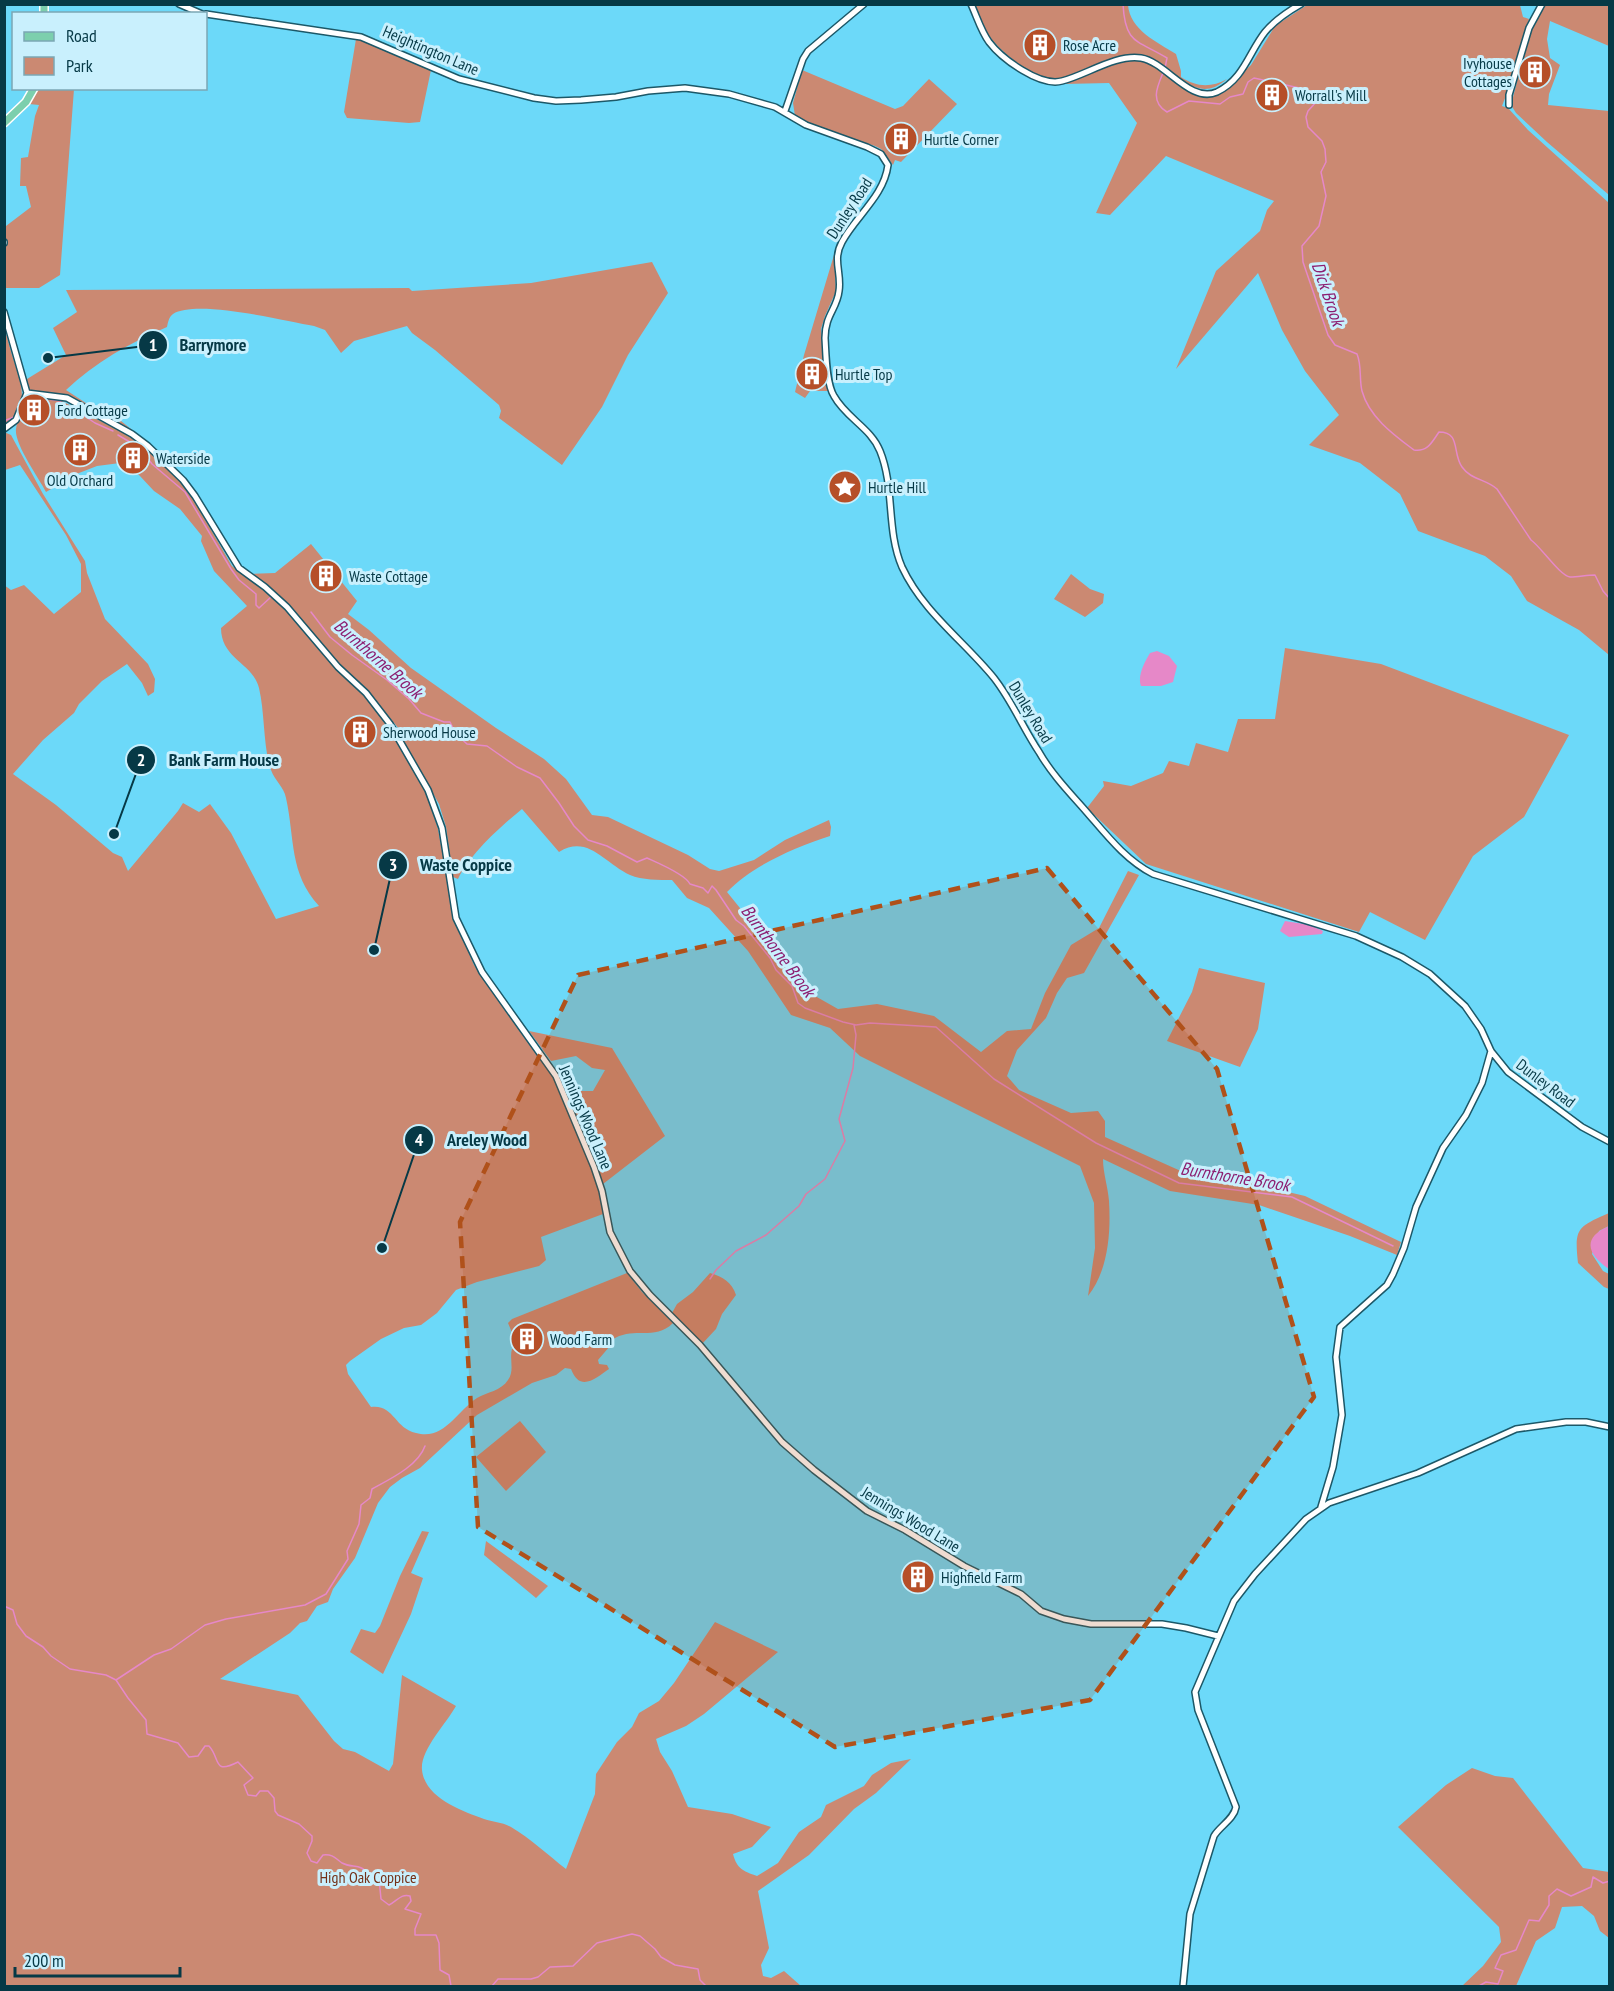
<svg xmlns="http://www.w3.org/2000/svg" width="1614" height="1991" font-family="'PT Sans Narrow',sans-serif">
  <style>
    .green { fill: #cb8972 }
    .water { fill: #e688c8 }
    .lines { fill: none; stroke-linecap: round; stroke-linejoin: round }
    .stream { stroke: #e688c8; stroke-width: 1.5 }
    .minor-casing { stroke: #1c5868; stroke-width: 8 }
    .major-casing { stroke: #fff; stroke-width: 10 }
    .minor { stroke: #fff; stroke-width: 5 }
    .major { stroke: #7ccfad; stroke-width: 7 }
    .marked { fill: #b0511a; fill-opacity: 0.2; stroke: #b0511a; stroke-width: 4.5; stroke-dasharray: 12 8; stroke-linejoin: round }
    .labels { text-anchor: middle; stroke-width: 6; stroke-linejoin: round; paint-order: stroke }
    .poi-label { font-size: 16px; fill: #063946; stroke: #c9f0fd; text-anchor: start }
    .street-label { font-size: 16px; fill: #063946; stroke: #c9f0fd }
    .park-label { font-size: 16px; fill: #743118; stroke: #c9f0fd }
    .water-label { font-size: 18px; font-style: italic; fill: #8c1e71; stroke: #c9f0fd }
    .leader { fill: none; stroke: #063946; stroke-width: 2 }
    .callout-dot { fill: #063946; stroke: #c9f0fd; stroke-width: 2 }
    .mark-label { font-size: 18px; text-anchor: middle; font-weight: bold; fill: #fff }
    .callout-label { font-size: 18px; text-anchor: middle; font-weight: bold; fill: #063946; stroke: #c9f0fd; stroke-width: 6; stroke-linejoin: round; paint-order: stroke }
  </style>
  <rect width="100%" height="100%" fill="#6cd9f9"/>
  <!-- green -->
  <path class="green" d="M1607,4l2,3v39l-59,-25 -3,18 3,19 10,7 -11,29 -1,11 61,6v84l-62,-53 -31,-29 -5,-8 17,-67 5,-15 12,-18z
    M974,5h154c2,25 29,37 48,49l5,17v6c15,10 30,11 46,2 -36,31 -53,-20 -87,-24 -26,-3 -54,16 -78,24 -21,6 -60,-25 -72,-42 -7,-9 -11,-21 -16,-32z
    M1307,5h213l3,12 6,2 -22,74 -5,13 6,2 20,22 81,73v452l-30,-25 -52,-29 -16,-25 -26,-20 -67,-25 -18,-37 -40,-31 -51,-18 30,-30 -34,-44 -23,-41 -24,-57 -82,96 40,-98 44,-40 7,-21 7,-9 -108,-45 -56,59 -14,-2 41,-90 -28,-40 -45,1c20,-8 54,-25 75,-23 32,3 46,45 82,32l30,-28 24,-39z
    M356,39l15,4 60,27 -11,52 -11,1 -62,-5 -3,-6z
    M802,70l93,39 8,-3 26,-27 28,25 -56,58 -6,-2 -2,5 -12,-16 -6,-3 -63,-21 -17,-9 -2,-13z
    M38,89h36l-14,186 -21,13h-33v-62l25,-19 -5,-21h-6l1,-28 7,-1 7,-41 4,-11 -10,-1z
    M834,255l2,36 -11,25 -4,13 7,62h-18l-5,7 -10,-6 9,-37z
    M652,262l16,31 -40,62 -26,52 -40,58 -63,-47 2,-7 -2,-6 -64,-55 -23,-17 -5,-7 -53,15 -13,12 -16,-23 -11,-4c-29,-5 -117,-27 -141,-12 -4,3 -5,8 -6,13 -36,15 -73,36 -101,63l29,19 26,12 20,16 -73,-42 -36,-4 -4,-2 -1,-10 39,-24 -13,-27 24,-16 -11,-22 343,-2 3,3 119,-8z
    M4,327c3,9 5,18 8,28 8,27 21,50 -8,71z
    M41,397l19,3 83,43 44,45 45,78 36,28 6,-3 -11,-10 -13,-7 25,-1 36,-29 46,57 -9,13 21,16 42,38 85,60 48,31 22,20 26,36 16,2 80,38 22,14 9,2 35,-11 31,-20 44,-20 2,7 -1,9c-35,11 -78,30 -103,56l81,100 30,17 39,-5 57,12 47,36 26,-21 24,-2 14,-36 26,-48 28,-17 29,-57 11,4 -55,98 -17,5 -10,15 -11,25 -29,32 -10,26 12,14 52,23 27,-2 7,10v16l78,35 55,8 67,16 96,46 -4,13 -47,-19 -91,-31 -89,-14 -67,-32c0,14 5,28 6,42 2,32 -1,70 -21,95l7,-48 -1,-45 -14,-37 -220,-110 -30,-28 -39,-13 -43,-64 -39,-43 -22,-10 -15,-18c-13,0 -30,0 -42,-5 -26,-12 -42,-41 -71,-23l-37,-43c-22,18 -52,45 -64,70l-5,-2 -7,-50 -7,-23 -35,-62 -5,-13 -35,-43 -28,-23 -2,4 31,28 26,37 35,60 12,37 16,89 20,47 34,45 45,66 29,65 18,51 3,22 -62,23 5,23 -7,6 -62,16 -21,8 -19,23 -16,12 -17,3 -23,11 -31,22 -4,4 2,9 23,33c23,-3 23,21 45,26 28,8 41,-22 61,-35 10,-6 24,-7 31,-18 7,-10 1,-21 4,-31l6,-2 -10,-24 4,-4 115,-46 15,19 31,31c-19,19 -39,2 -61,17l-2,6 -12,14 1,4 8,1 2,4c-13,9 -29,24 -38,0l-6,-1 -9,7 -24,8 -55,32 -57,53 -18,10 -12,9 -12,16 -23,55 -22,31 -5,13 -11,4 -10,15 -7,2 -10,10 -70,46 78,16 36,46 9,8 12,3 34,19 4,-7 9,-89 54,31c-10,18 -36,44 -34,64 3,28 40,41 62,49 9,3 18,3 27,8 19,11 37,28 55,42l29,-75 1,-20 21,-32 15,-15 7,-14 20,-12 15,-18 41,-61 63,30 -74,62 -18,12 -30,13 4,13 12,19 16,36 44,7 39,13 -19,20 -19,7c4,15 10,17 24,22l21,-13 21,-31 22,-15 5,-12 38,-19 8,-11 19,-12 20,-4 -35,34 -22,16 -45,46 -51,36 11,57 -8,17 2,11 8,2 13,-7 17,15h-796l-1,-1401 7,5 13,-5 30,29 27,-22v-28l-15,-29 -46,-70 -15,5 -1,-38 7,3 32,59 42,67 2,12 18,46 43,45 7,15 -1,13 -6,4 -6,-13 -15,-19 -25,17 -23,23 -5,9 -31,27 -30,34 43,31 57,48 9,4 6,14 50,-60 5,-8 16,9 11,-8 21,29 45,86 43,-13c-30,-33 -24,-67 -33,-108 -2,-11 -11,-17 -15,-28 -8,-23 -6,-57 -12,-82 -6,-25 -38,-29 -38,-60l26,-22 -33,-35 -13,-30 1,-5 -22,-27 -26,-18 -15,-16 -19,-12 -23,3 -18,7 -33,19c-7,-14 -32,-48 -30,-63 1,-10 8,-22 13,-30z
    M1071,574l19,15 14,5 -1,9 -18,14 -31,-18z
    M1285,648l96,16 188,71 -45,82 -51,39 -48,84 -55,-28 -11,20 -213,-68 -59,-56 17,-22 -1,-5 28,5 32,-13 6,-12 20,5 7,-23 32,9 10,-33h37z
    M1199,968l66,15 -7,46 -18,38 -73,-26 25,-49z
    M529,1031l83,17 53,88 -62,48 -36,-89 8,-4h18l12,-21 -13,-2 -16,-12 -25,5z
    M1609,1213v13l-10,5 -7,23 11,17 6,3v15l-5,-2 -26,-24c-4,-36 0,-36 31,-50z
    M710,1273c13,4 22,9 26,22l-14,19 -6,15 -14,15 -30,-31 5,-9 16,-12z
    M520,1421l26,31 -40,39 -30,-34z
    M422,1531l7,1 -18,41 12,5 -12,36 -28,60 -33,-22 11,-23 14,4 5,-7 20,-50z
    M486,1541l62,45 -12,12 -52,-43z
    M1472,1768l23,8 18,2 70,90 26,4v66l-9,-7 -6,-15 -12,-10 -20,1 -7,21 -19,13 -20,45h-54l21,-20 18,-24 -2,-15 -101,-100 48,-42z"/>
  <!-- water -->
  <path class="water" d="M1157,651l12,5 8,10 -4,16 -12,4h-20c-4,-10 4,-25 9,-33z
    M1285,921l25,4 13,6 -1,3 -33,3 -9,-6z
    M1609,1226v43c-21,-14 -28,-31 0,-43z"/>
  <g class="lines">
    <!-- stream -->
    <path class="stream" d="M1123,4c2,41 15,36 44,54l-2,10
      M1163,73c-6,14 -13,29 4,39l22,-11 31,3 10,-7 13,-3 5,-12 6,-4 50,11 13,8v4l-9,10 -2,6 2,10 14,14 3,8 1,13 -5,10 5,24 -7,30 -17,20 1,16 25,73 7,10 22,9c5,12 2,25 5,37 7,26 32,44 52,59 14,2 18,-8 25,-18 22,0 13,21 23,35 9,13 24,12 35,22l34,51c10,7 29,36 39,37 8,0 17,-2 25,-2l8,16 7,8
      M30,400l12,-2 18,3 3,4 14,7
      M83,415l12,8 18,8
      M4,421l10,-4
      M118,435l22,13 12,16 33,28 46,77 8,11 17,14v11l3,3 12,-11
      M311,612l19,25 22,18 35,25 22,19 12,14 23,9h6l6,12 11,10 20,2 30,21 23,11 19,25 15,23 14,14 19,6 30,16 10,-4c11,5 38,16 43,26l13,4 5,5 4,-7 4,4 20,30 8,6 26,32 6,12 16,16 6,17 7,5 38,14 13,3 14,-2 66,4 58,52 102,64 83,40 113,14 101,49
      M710,1279l6,-9 20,-19 30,-16 33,-29 7,-12 19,-15 20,-38 -6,-22 14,-51 3,-33 -2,-10
      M4,1606l9,4 4,14 9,12 17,11 8,9 19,13 36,6 10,5 12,18 18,22 1,14 31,9 11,14 9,-1 7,-10h4c12,13 3,29 29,16l15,16 -9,7 4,10 8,1 4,-5h8l6,7 1,13 3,4 21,9 13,12v5l-5,12 4,8 6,2 6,-8c10,-1 12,3 19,8 11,6 19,-1 27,13l10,3 2,20 8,6c7,-3 12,-12 21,-9l1,5 -6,8 16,5 -6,15v6h21l3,8 1,27 9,5 2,11
      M116,1680l38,-25 17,-6 34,-24 21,-6 79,-14 21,-11 22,-35 -1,-8 12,-27 2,-19 9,-7 2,-9c18,-10 46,-23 53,-43
      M492,1986l6,-7h33l7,-2 12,-10 23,-1 24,-23 35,-9 8,2 15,13 6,8 14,8 23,4 2,11 6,6
      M1479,1986l7,-4 12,2 5,-13 -8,-3 6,-13 15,-5 13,-30 10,1 10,-16v-9l8,-7 14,7 20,-9 2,-10 10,6 7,-2"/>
    <!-- minor casing -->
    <g class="minor-casing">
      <path id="minor" d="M179,4l23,10
        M971,4c6,13 10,27 18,38 13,17 51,45 73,39 24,-6 54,-27 79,-23 25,4 49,46 76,34 27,-13 32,-40 48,-60 10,-12 22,-20 36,-28
        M206,14l155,23 98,42 75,19 22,3 25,-1 35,-3 32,-6 37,-3 44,6 46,13 31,18 61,22 14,7 7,11c-4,31 -32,51 -46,77 -10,18 0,31 -3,49 -2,18 -14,24 -14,47 1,15 1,45 9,58 12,22 37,32 46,55 15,37 6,79 22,116 21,45 62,74 92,111 18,23 29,50 45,74 12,21 29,39 45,57 21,24 41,51 69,65l203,62 46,21 28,17 35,32 16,23 10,22 17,21 74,55 28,15
        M1509,105v-10l20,-67 13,-24
        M785,111l18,-52 5,-8 56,-47
        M4,242v1
        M4,312l23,81 -11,27 -12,9
        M27,393l40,5 65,36 16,12 35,34 12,16 44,72 26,19 22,20 51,60 28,26 24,31 38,66 14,38 14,90 26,54 74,104 38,91 8,24 8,41 20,39 20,24 50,50 82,97 32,28 53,41 38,19 59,36 57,28 20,17 23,8 27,5h71l24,4 32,8
        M1321,1507l12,-40 9,-52 -6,-58 4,-30 47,-42 6,-11 11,-26 12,-41 27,-59 23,-33 16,-32 9,-32
        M1183,1986l7,-72 24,-78c6,-10 20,-17 22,-29l-38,-97 -3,-18 39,-91 21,-27 51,-55 23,-16 89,-30 98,-44 50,-7h20l24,5"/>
    </g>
    <!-- major casing -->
    <g class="major-casing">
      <path id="major" d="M44,14v-10
        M4,123l22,-21 8,-14"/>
    </g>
    <!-- minor -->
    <use href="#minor" class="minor"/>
    <!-- major -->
    <use href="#major" class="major"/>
  </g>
  <!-- marked area -->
  <path class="marked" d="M1047,868l170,201 97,328 -224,303 -255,47 -357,-220 -18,-305 118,-247z"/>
  <!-- icons -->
  <defs>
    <g id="building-disc" transform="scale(1.725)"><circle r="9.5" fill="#b64f28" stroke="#c9f0fd"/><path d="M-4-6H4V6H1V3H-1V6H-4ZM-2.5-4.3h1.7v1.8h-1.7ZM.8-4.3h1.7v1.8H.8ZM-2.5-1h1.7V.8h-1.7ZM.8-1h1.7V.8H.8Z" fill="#fff"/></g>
    <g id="sight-disc" transform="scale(1.725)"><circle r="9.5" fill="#b64f28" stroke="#c9f0fd"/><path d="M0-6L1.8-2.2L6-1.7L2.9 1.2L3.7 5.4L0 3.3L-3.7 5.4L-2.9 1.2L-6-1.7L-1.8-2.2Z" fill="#fff"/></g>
  </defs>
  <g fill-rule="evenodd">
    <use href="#building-disc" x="1040" y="45"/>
    <use href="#building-disc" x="1535" y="72"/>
    <use href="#building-disc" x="1272" y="95"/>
    <use href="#building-disc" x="901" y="139"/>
    <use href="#building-disc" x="812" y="374"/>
    <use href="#building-disc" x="34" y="410"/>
    <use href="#building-disc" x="80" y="450"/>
    <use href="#building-disc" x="133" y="458"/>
    <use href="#sight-disc" x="845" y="487"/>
    <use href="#building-disc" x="326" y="576"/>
    <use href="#building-disc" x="360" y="732"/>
    <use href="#building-disc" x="527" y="1339"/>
    <use href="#building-disc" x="918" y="1577"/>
  </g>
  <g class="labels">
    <!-- poi labels -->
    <g class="poi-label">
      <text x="1063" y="51">Rose Acre</text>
      <text x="1512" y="69" text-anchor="end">Ivyhouse<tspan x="1512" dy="18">Cottages</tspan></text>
      <text x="1295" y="101">Worrall's Mill</text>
      <text x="924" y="145">Hurtle Corner</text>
      <text x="835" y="380">Hurtle Top</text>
      <text x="57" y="416">Ford Cottage</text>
      <text x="156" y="464">Waterside</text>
      <text x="80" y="486" text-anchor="middle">Old Orchard</text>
      <text x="868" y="493">Hurtle Hill</text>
      <text x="349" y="582">Waste Cottage</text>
      <text x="383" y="738">Sherwood House</text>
      <text x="550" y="1345">Wood Farm</text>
      <text x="941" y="1583">Highfield Farm</text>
    </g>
    <!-- street labels -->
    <g class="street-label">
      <text transform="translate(431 50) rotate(23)" y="6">Heightington Lane</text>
      <text transform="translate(849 208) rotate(-57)" y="6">Dunley Road</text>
      <text transform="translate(1031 712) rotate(59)" y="6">Dunley Road</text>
      <text transform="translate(1546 1083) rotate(37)" y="6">Dunley Road</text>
      <text transform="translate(586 1117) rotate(67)" y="6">Jennings Wood Lane</text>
      <text transform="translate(911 1519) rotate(31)" y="6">Jennings Wood Lane</text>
    </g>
    <!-- park labels -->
    <g class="park-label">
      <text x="368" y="1883">High Oak Coppice</text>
    </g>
    <!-- water labels -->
    <g class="water-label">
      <text transform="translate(1328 294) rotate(71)" y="6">Dick Brook</text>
      <text transform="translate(378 659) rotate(41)" y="6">Burnthorne Brook</text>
      <text transform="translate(778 951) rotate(53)" y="6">Burnthorne Brook</text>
      <text transform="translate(1235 1177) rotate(9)" y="6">Burnthorne Brook</text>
    </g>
  </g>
  <!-- callouts -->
  <path class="leader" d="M48 358L153 345M114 834L141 760M374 950L393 865M382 1248L419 1140"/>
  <g class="callout-dot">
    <circle cx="48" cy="358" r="6"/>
    <circle cx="114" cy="834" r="6"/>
    <circle cx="374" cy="950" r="6"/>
    <circle cx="382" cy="1248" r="6"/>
    <circle cx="153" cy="345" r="15"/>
    <circle cx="141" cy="760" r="15"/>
    <circle cx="393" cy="865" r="15"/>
    <circle cx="419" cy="1140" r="15"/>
  </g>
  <g class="mark-label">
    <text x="153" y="351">1</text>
    <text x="141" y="766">2</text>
    <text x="393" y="871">3</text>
    <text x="419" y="1146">4</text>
  </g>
  <g class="callout-label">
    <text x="213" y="351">Barrymore</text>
    <text x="224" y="766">Bank Farm House</text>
    <text x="466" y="871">Waste Coppice</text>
    <text x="487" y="1146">Areley Wood</text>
  </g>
  <!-- border -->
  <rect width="1614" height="1991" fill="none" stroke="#063946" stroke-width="12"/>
  <!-- legend -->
  <rect x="12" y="12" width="195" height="78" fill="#c9f0fd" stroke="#7ba7b4" stroke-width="1.5"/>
  <rect x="24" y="32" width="30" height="9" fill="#7ccfad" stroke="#7ba7b4" stroke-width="1.5"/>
  <text x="66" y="42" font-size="18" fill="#063946">Road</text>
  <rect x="24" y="57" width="30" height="18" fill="#cb8972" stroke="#7ba7b4" stroke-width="1.5"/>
  <text x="66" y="72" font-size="18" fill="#063946">Park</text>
  <!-- scale -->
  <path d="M15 1967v9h165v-9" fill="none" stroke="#063946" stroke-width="3"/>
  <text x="24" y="1967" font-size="18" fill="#063946" stroke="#c9f0fd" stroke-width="4.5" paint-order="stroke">200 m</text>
</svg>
